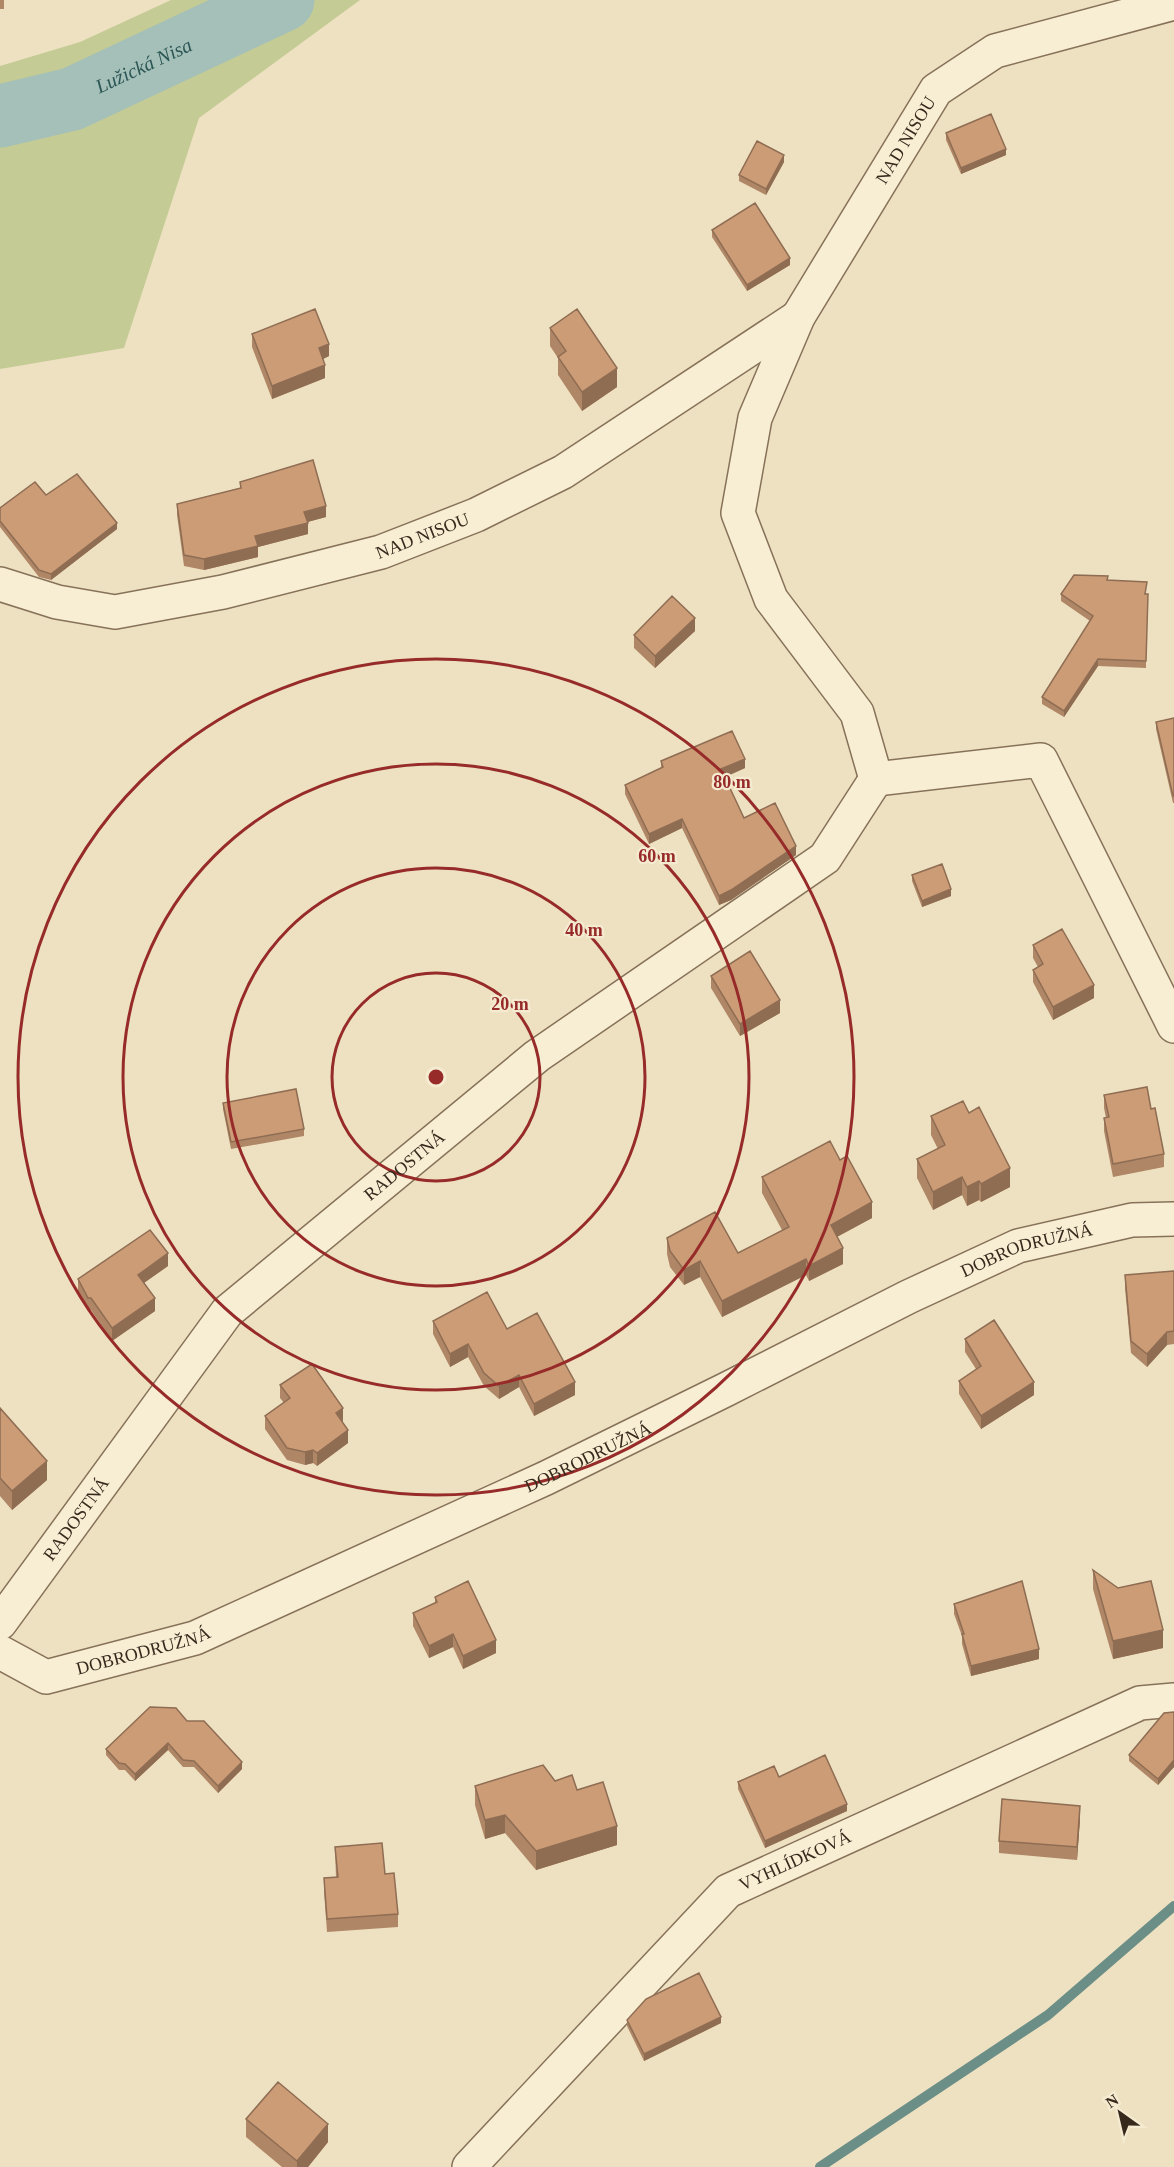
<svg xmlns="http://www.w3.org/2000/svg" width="1174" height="2167" font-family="Georgia,serif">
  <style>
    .green { fill: #c4cb95 }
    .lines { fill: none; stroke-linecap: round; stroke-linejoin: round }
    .stream { stroke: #6b8e86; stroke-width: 10 }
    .river { stroke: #a4c0b8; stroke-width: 63 }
    .street-casing { stroke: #877259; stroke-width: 36 }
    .street { stroke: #f8eed4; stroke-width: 33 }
    .wall { fill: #af8666 }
    .shaded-wall { fill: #8f6d53 }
    .building { fill: #cc9c77; stroke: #8f6d53; stroke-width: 1.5 }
    .ring { fill: none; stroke: #962b29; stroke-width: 3 }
    .labels { text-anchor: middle; stroke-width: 4.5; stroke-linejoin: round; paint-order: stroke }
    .street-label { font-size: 18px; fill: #372a1d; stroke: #f5ebd1 }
    .water-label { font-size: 20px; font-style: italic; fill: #2c5655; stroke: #f5ebd1 }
    .centre { fill: #962b29; stroke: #f5ebd1; stroke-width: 3 }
    .ring-label { font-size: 18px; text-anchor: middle; font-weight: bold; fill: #962b29; stroke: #f5ebd1; stroke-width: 4.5; stroke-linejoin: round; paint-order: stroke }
  </style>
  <rect width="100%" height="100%" fill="#eee1c1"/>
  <!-- green -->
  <path class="green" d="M171,0h189l-161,118 -75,230 -124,21v-303l80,-24z"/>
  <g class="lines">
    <!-- stream -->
    <path class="stream" d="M820,2167l228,-152 126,-109"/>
    <!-- river -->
    <path class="river" id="s1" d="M0,116l72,-17 211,-99"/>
    <!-- street casing -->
    <g class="street-casing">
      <g id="street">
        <path id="s2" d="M0,584l57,18 58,10 108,-20 158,-40 95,-37 87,-43 235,-155"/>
        <path id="s3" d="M876,779l-19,-66 -86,-114 -33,-86 17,-95 43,-101 138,-227 59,-39 179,-48"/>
        <path d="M876,779l165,-19 133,266"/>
        <path id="s4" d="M0,1623l227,-311 310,-256 288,-198 51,-79"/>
        <path id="s5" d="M0,1652l46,25 149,-39 351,-160 179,-88 183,-93 110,-51 114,-26 42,-1"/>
        <path id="s6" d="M469,2167l259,-276 412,-188 34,-3"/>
      </g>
    </g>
    <!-- street -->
    <use href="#street" class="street"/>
  </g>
  <!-- wall -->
  <path class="wall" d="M0,0h4v9h-4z
    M946,133l60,22 -45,19 -15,-34z
    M784,162l-18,33 -27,-14v-6z
    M712,230l78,35 -43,26 -35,-54z
    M550,328l67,59 -35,24 -24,-36v-17l-8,-12z
    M252,334l77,22 -6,3 2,19 -53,21 -20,-52z
    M240,482l86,35 -19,5 1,12 -50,13v10l-54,13 -20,-4 -7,-51v-11l63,-16z
    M46,495l71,34 -66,51 -12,-3 -39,-50v-19z
    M1108,580l38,14v74l-48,-2 -34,51 -22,-13v-7l48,-76 -29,-20v-7z
    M695,631l-40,37 -21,-20v-13z
    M1174,718v85h-1l-17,-74v-7z
    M661,761l84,7 -21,9 20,41 52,37 -65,45 -12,5 -37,-77 -33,16 -24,-50v-9l36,-17z
    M912,875l39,21 -29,11 -10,-26z
    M1033,945l61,53 -41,22 -20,-38v-12l5,-3 -5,-9z
    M711,976l69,37 -40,23 -29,-48z
    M1104,1095l47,14 13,45v13l-51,10 -9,-46v-13h2l-2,-10z
    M223,1103l81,26v7l-73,13 -8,-40z
    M931,1116l79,71 -29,15 -2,-2 -12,6 -5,-11 -29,15 -16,-32v-19l21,-10 -7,-14z
    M762,1177l110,41 -35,19 6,27 -34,17 -3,-6 -84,42 -22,-40 -16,8 -14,-18 -3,-13v-16l71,15 44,-23 -20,-37z
    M168,1266l-24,17 11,28 -43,30 -21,-31 -3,1 -10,-19v-13z
    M1174,1271v73l-7,1 -20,22 -16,-14 -6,-65v-13z
    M433,1321l74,8 68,66 -41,21 -15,-29 -20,12 -15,-13 -16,-29 -18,10 -17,-33z
    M965,1339l69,56 -53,34 -22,-35v-13l17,-12 -11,-17z
    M280,1385l63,36 -1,1 6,21 -31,23 -4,-3 -8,2 -18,-5 -22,-31v-13l19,-13 -4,-5z
    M0,1408l47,72 -35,30 -12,-14z
    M1093,1570l70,78 -50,11 -20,-70z
    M435,1597l61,56 -33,16 -10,-22 -24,11 -16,-32v-13l22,-10z
    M954,1604l85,55 -68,17 -9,-32v-8l-8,-22z
    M1174,1712v55l-16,18 -29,-24v-6z
    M187,1721l55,48 -24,24 -24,-26h-11l-15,-17 -33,31 -10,-11h-6l-13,-15v-6z
    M779,1777l68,34 -82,37 -27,-59v-7z
    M555,1781l22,9 40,55 -81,25 -31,-37 -20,6 -10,-34v-19z
    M1080,1819l-3,41 -78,-7v-12z
    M335,1847l50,27 13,40v13l-71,5 -3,-41v-13h12z
    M627,2020l94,3 -77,38 -17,-35z
    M246,2119l82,23 -20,25h-26l-36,-30z"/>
  <!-- shaded-wall -->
  <path class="shaded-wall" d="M1006,149v6l-45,19v-6z
    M784,155v7l-18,33v-6z
    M790,258v7l-43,26v-6z
    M329,344v12l-10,5v-13z
    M325,365v13l-53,21v-13z
    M617,368v19l-35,24v-19z
    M326,506v11l-22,6v-11z
    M117,523v6l-66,51v-6z
    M308,523v11l-50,13v10l-54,13v-11l51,-23z
    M695,618v13l-40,37v-12z
    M1098,659v7l-34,51v-6z
    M745,759v9l-24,11v-10z
    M682,819v9l-33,16v-10z
    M796,846v9l-65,45 -12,5v-9z
    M951,889v7l-29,11v-6z
    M1094,985v13l-41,22v-13z
    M780,1000v13l-40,23v-12z
    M1010,1168v19l-29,15v-18z
    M962,1177v18l-29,15v-18z
    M979,1181v19l-12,6v-19z
    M872,1202v16l-41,22v-15z
    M843,1248v16l-34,17v-15z
    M168,1253v13l-30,21v-12z
    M806,1259v16l-84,42v-16z
    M700,1261v16l-16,8v-15z
    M155,1298v13l-43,30v-13z
    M1167,1332v13l-20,22v-13z
    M468,1344v13l-18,10v-13z
    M519,1375v12l-20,12v-13z
    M575,1382v13l-41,21v-12z
    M1034,1382v13l-53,34v-13z
    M343,1408v13l-7,5v-13z
    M348,1430v13l-31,23v-13z
    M313,1450v13l-8,2v-13z
    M47,1461v19l-35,30v-19z
    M1163,1630v18l-50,11v-18z
    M453,1634v13l-24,11v-12z
    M496,1640v13l-33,16v-13z
    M1039,1649v10l-68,17v-10z
    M168,1743v7l-33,31v-7z
    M1174,1760v7l-16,18v-6z
    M242,1762v7l-24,24v-7z
    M847,1804v7l-82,37v-7z
    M1080,1806v13l-3,41v-13z
    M505,1815v18l-20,6v-19z
    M617,1826v19l-81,25v-19z
    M721,2017v6l-77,38v-7z
    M328,2124v18l-20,25h-11v-6z"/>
  <!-- building -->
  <path class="building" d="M991,114l15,35 -45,19 -15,-35z
    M757,141l27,14 -18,34 -27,-14z
    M755,203l35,55 -43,27 -35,-55z
    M315,309l14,35 -10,4 6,17 -53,21 -20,-52z
    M577,309l40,59 -35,24 -24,-35 8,-6 -16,-23z
    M313,460l13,46 -22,6 4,11 -53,13 3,10 -54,13 -20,-4 -7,-51 64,-16 -1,-6z
    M77,474l40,49 -66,51 -12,-4 -39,-49v-13l35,-26 11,13z
    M1074,575l34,1 -1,4 40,2 -2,12h3l-2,67 -48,-2 -34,52 -22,-14 51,-81 -32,-22z
    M672,596l23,22 -40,38 -21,-21z
    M1174,718v78h-1l-17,-74z
    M732,731l13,28 -24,10 23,49 31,-15 21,43 -65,44 -12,6 -37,-77 -33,15 -24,-49 38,-18 -2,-6z
    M942,864l9,25 -29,12 -10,-26z
    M1062,929l32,56 -41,22 -20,-37 10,-6 -10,-19z
    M750,951l30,49 -40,24 -29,-48z
    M1147,1087l4,22 4,-1 9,46 -51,10 -9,-46 5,-1 -5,-22z
    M296,1089l8,40 -73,13 -8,-39z
    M963,1101l6,12 10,-6 31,61 -29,16 -2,-3 -12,6 -5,-10 -29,15 -16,-33 28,-14 -14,-29z
    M830,1141l10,19 7,-4 25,46 -41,23 12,23 -34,18 -3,-7 -84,42 -22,-40 -16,9 -14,-19 -3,-13 48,-26 23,41 51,-26 -27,-50z
    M150,1230l18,23 -30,22 17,23 -43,30 -21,-30h-3l-10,-19z
    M1174,1271v60l-7,1 -20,22 -16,-13 -6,-66z
    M487,1292l20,37 30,-16 38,69 -41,22 -15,-29 -20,11 -15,-13 -16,-29 -18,10 -17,-33z
    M994,1320l40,62 -53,34 -22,-35 22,-15 -16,-27z
    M312,1364l31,44 -7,5 12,17 -31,23 -4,-3 -8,2 -18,-4 -22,-32 25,-18 -10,-13z
    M0,1408l47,53 -35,30 -12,-13z
    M1093,1570l25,18 33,-7 12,49 -50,11z
    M468,1581l28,59 -33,16 -10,-22 -24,12 -16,-33 24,-11 -2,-5z
    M1022,1581l17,68 -68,17 -9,-32h2l-10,-30z
    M150,1707l26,1 11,13h17l38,41 -24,24 -24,-25 -11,-1 -15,-17 -33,31 -10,-10 -6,-1 -13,-14z
    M1174,1712v48l-16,19 -29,-24 35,-42z
    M825,1755l22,49 -82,37 -27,-59 36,-16 5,11z
    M543,1765l12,16 17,-6 5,15 26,-8 14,44 -81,25 -31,-36 -20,5 -10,-34z
    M1002,1799l78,7 -3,41 -78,-6z
    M382,1843l3,31 9,-1 4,41 -71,5 -3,-41 14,-1 -3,-30z
    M699,1973l22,44 -77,37 -17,-34 19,-21z
    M278,2082l50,42 -31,37 -51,-42z"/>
  <!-- distance rings -->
  <g class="ring">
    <circle cx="436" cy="1077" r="104"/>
    <circle cx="436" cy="1077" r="209"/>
    <circle cx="436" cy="1077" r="313"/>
    <circle cx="436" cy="1077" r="418"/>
  </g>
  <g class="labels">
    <!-- street labels -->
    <g class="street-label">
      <text dy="6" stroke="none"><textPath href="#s3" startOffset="717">NAD NISOU</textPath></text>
      <text dy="6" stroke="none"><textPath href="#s2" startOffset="436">NAD NISOU</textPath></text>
      <text dy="6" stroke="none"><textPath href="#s4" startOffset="615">RADOSTNÁ</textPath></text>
      <text dy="6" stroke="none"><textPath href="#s5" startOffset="1125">DOBRODRUŽNÁ</textPath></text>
      <text dy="6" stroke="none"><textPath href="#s5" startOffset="639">DOBRODRUŽNÁ</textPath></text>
      <text dy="6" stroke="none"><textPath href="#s4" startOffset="129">RADOSTNÁ</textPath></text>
      <text dy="6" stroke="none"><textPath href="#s5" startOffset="153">DOBRODRUŽNÁ</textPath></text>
      <text dy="6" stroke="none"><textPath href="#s6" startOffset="452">VYHLÍDKOVÁ</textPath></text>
    </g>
    <!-- water labels -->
    <g class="water-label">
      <text dy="7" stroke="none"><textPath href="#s1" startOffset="153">Lužická Nisa</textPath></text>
    </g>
  </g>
  <circle cx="436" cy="1077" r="9" class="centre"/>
  <g class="ring-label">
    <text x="732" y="788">80 m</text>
    <text x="657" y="862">60 m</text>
    <text x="584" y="936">40 m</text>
    <text x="510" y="1010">20 m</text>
  </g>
  <!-- north arrow -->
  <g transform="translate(1120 2113) rotate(326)" stroke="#f5ebd1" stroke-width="4.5" paint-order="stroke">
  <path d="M0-4.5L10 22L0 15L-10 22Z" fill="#372a1d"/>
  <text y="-9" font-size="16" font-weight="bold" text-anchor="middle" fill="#372a1d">N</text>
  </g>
</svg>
